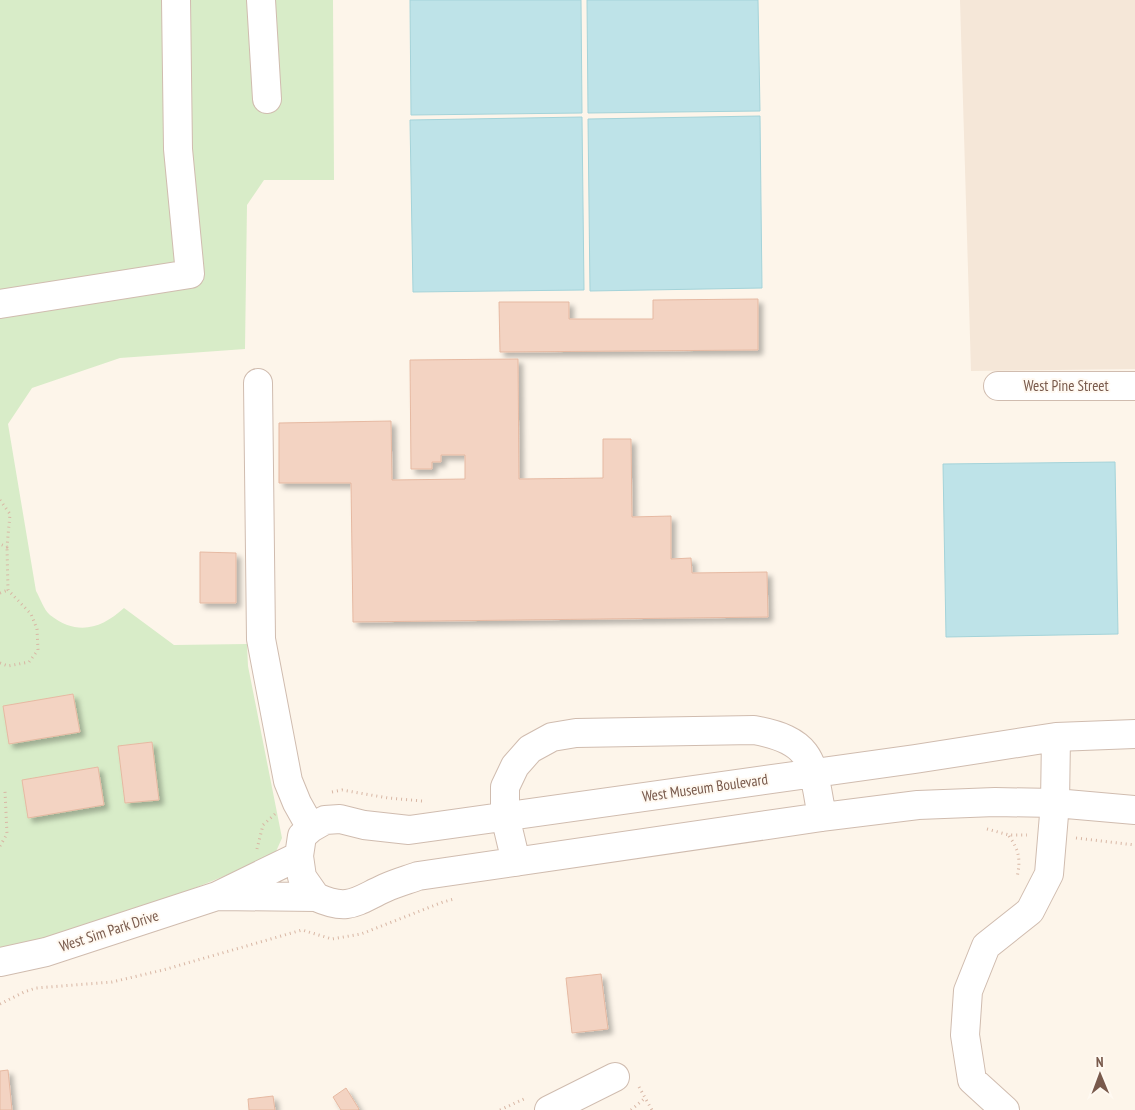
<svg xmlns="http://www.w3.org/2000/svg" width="1135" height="1110" font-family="'PT Sans Narrow',sans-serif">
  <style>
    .residential { fill: #f5e7d8 }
    .green { fill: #d8ecc8 }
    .water { fill: #bee3e8; stroke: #a4d3d9 }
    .building { fill: #f3d3c2; stroke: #e6b9a2; filter: url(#shadow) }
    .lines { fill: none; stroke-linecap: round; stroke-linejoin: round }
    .minor-casing { stroke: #d0bcaf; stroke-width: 30 }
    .path { stroke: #d8b6a4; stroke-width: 3; stroke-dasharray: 1 4; stroke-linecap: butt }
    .minor { stroke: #fff; stroke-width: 28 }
    .labels { text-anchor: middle; stroke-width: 4; stroke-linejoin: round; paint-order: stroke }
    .street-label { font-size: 15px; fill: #795a4c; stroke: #fff9f1 }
  </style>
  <defs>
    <filter id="shadow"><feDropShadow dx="4.5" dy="4.5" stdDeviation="2.5" flood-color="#0004"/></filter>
  </defs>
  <rect width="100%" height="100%" fill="#fdf5ea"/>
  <!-- residential -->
  <path class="residential" d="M960,0h175v369l-164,2z"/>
  <!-- green -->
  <path class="green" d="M0,0h333l1,180h-70l-17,25 -2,144 -125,9 -88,30 -24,36 28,167c4,7 8,19 14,24 27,21 51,14 74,-7l50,37 73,-1 1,22 34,172 -8,18 -94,38 -158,52 -22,3z"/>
  <!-- water -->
  <path class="water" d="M410,0h171l1,113 -171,2z
    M587,0h171l2,111 -172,2z
    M760,116l2,172 -172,3 -2,-172z
    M582,117l2,173 -171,2 -3,-172z
    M1115,462l3,172 -172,3 -3,-173z"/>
  <!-- building -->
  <path class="building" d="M758,299v51l-258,2 -1,-50h70v17h84v-19z
    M518,359l1,120 84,-1v-39h28l1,78 39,-1v43l20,-1 1,15 75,-1 1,45 -415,5 -2,-139h-72v-60l112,-2 1,59 73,-1v-24h-24v7h-9v7h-21l-1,-109z
    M200,552l36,1v50h-36z
    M73,694l7,38 -71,12 -6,-38z
    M152,742l7,58 -34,3 -7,-57z
    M98,767l6,38 -76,13 -6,-38z
    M601,974l7,55 -36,4 -6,-55z
    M8,1070l4,40h-12v-39z
    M346,1088l13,21 -1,1h-17l-8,-13z
    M273,1096l2,14h-26l-1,-11z"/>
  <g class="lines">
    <!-- minor casing -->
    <g class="minor-casing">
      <path id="minor" d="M261,0l6,99
        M0,304l190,-30 -12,-125 -2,-149
        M258,383l3,256 27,142 9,22 14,25
        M998,386h137
        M516,862l-11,-46v-29l10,-21 15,-17 22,-12 24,-4 178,-3c61,11 58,33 68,87
        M217,896l99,1c33,15 40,4 69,-9 11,-5 22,-8 33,-12l404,-59 96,-12 77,-3 60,1 80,7
        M316,897l-14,-20 -3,-21 3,-20 9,-8 14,-8 15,-1 24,6 45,5 506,-71 141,-22 79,-3
        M0,962l46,-10 171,-56 82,-40
        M549,1110l66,-33
        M1005,1110l-33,-30 -7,-45 3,-44 18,-45 44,-35 19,-37 6,-71 1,-66"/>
    </g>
    <!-- path -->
    <path class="path" d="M0,500l10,14 -3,33 -7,-3
      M0,593l8,-3
      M0,663l8,3 21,-4 9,-12 -1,-21 -6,-15 -23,-24 -1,-43
      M332,792l10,-2 46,8 34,3
      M987,829l22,6h18
      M1009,836c10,14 12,24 8,41
      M1076,838l59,7
      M0,846l7,-12 -2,-43
      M257,849l6,-24 12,-11
      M0,1004l24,-12 12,-4 76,-6 51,-12 139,-40 30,9 29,-5 82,-32 11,-3
      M639,1087l13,23
      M500,1110l26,-12
      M631,1110l14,-12"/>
    <!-- minor -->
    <use href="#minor" class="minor"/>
  </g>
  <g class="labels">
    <!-- street labels -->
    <g class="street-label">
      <text x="1066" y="391">West Pine Street</text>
      <text transform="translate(705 788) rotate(-8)" y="5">West Museum Boulevard</text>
      <text transform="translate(109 931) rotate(-18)" y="5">West Sim Park Drive</text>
    </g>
  </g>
  <!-- north arrow -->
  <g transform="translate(1100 1075) rotate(359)" stroke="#fff9f1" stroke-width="4" paint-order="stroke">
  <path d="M0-4L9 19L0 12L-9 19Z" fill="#795a4c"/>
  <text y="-8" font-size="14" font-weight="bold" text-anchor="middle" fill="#795a4c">N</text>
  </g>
</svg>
